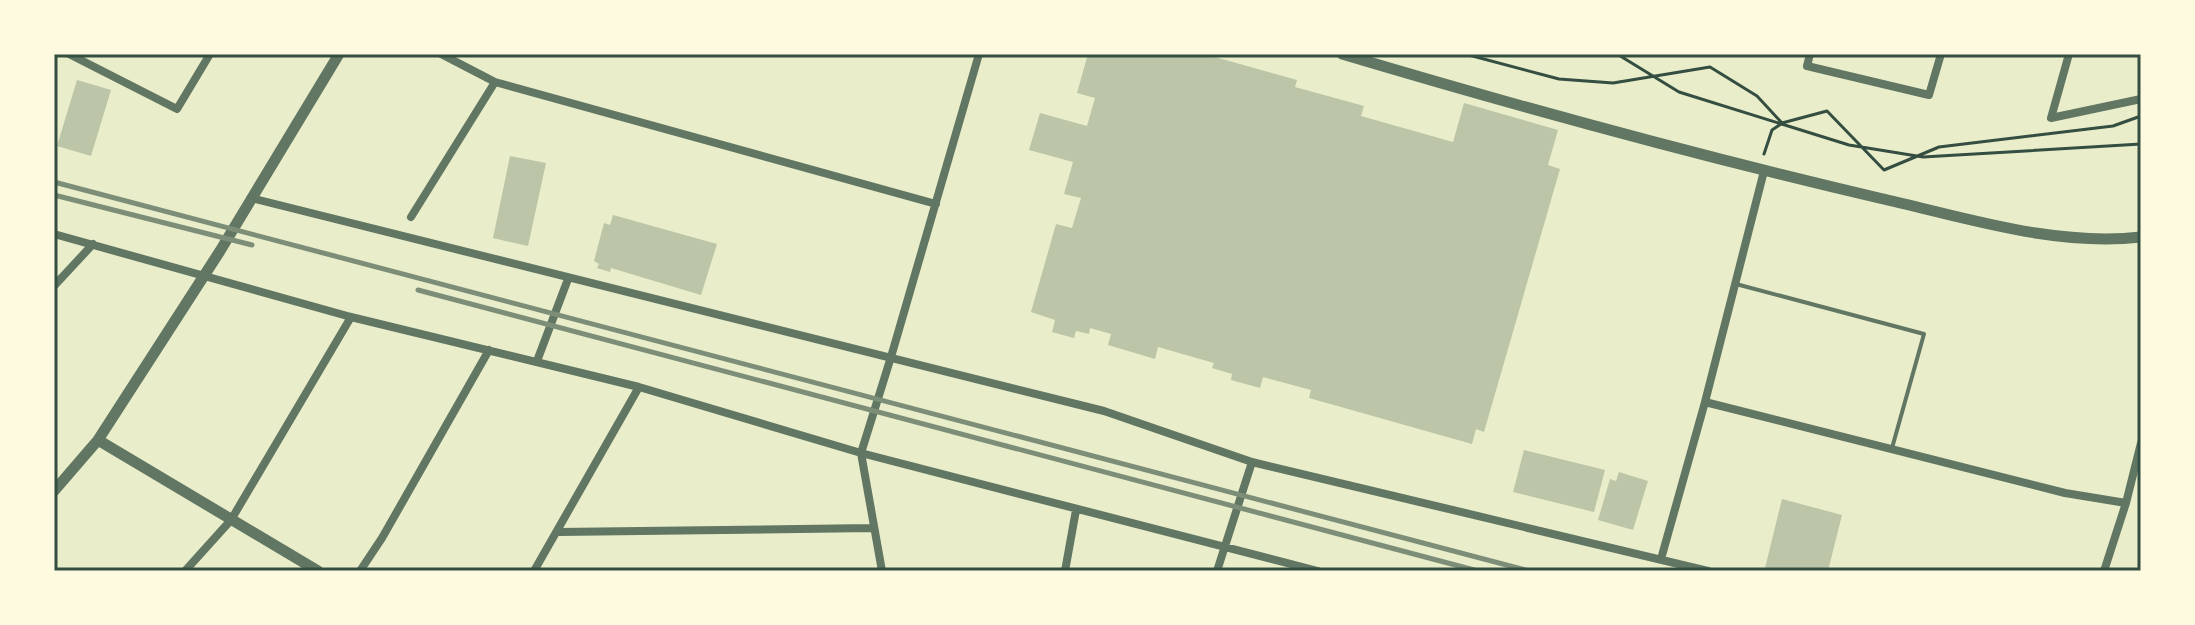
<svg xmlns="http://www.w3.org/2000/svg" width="2195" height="625" font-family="Lora,serif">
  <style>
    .building { fill: #bcc5a7 }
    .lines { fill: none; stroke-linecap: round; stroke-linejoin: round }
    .path { stroke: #344e41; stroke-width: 3 }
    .service { stroke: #617663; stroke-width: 4 }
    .minor { stroke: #617663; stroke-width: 8 }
    .tertiary { stroke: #617663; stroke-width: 11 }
    .rail { stroke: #7c8e77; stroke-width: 5 }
    .neatline { fill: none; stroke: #344e41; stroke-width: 3 }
  </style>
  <rect width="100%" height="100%" fill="#e9edc9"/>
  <!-- building -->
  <path class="building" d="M1088,54h116l93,26 -2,7 69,19 -3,10 92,26 11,-39 94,27 -10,35 12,4 -76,263 -8,-3 -4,15 -163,-46 2,-8 -48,-13 -3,11 -29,-8 1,-6 -20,-6 2,-5 -56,-16 -3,12 -47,-14 3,-11 -21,-6 -1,6 -13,-3 -2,7 -22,-6 3,-12 -24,-8 25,-88 16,4 9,-30 -17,-4 9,-32 -44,-12 11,-37 47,13 8,-28 -18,-5z
    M77,80l34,10 -20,66 -34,-10z
    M510,156l36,7 -18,83 -35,-8z
    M613,215l104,29 -16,51 -90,-27 -1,4 -13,-4 2,-4 -5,-3 10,-38 6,2z
    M1524,450l81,20 -11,42 -81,-20z
    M1619,472l29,9 -15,49 -35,-10 12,-41 6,2z
    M1782,499l60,16 -14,56h-50l-13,-3z"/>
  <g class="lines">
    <!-- path -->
    <path class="path" d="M1465,54l94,25 54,4 97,-16 47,29 25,27 45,-12 57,59 55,-23 174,-21 28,-10
      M1617,54l62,38 170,53 74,12 218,-13
      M1764,154l8,-24 9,-6"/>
    <!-- service -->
    <path class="service" d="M1736,284l188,50 -32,114"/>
    <!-- minor -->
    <path class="minor" d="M69,54l108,55 33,-55
      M441,54l54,28 441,122
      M1810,54l-3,12 122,29 12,-41
      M2069,54l-18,64 90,-19
      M251,198l853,213 148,51 456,109
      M411,217l84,-135
      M54,234l297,83 288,70 222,66 457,118
      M54,286l39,-42
      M537,361l31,-82
      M1705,402l360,91 61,10
      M558,532l315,-4
      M1661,559l44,-157 59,-231
      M185,571l46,-51 120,-203
      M360,571l22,-33 107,-188
      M534,571l105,-184
      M882,571l-21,-118 30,-96 88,-303
      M1065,571l11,-61
      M1217,571l35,-109
      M2104,571l22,-68 15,-60"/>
    <!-- tertiary -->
    <path class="tertiary" d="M1342,54c178,53 357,102 537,144 85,19 175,49 262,39
      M98,440l220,131
      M54,491l44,-51 122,-189 119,-197"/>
    <!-- rail -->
    <path class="rail" d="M54,182l1475,389
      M54,195l198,50
      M418,290l1060,281"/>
  </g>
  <!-- border -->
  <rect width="2195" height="625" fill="none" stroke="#fefae0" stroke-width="112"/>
  <rect x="56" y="56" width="2083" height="513" class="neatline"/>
</svg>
